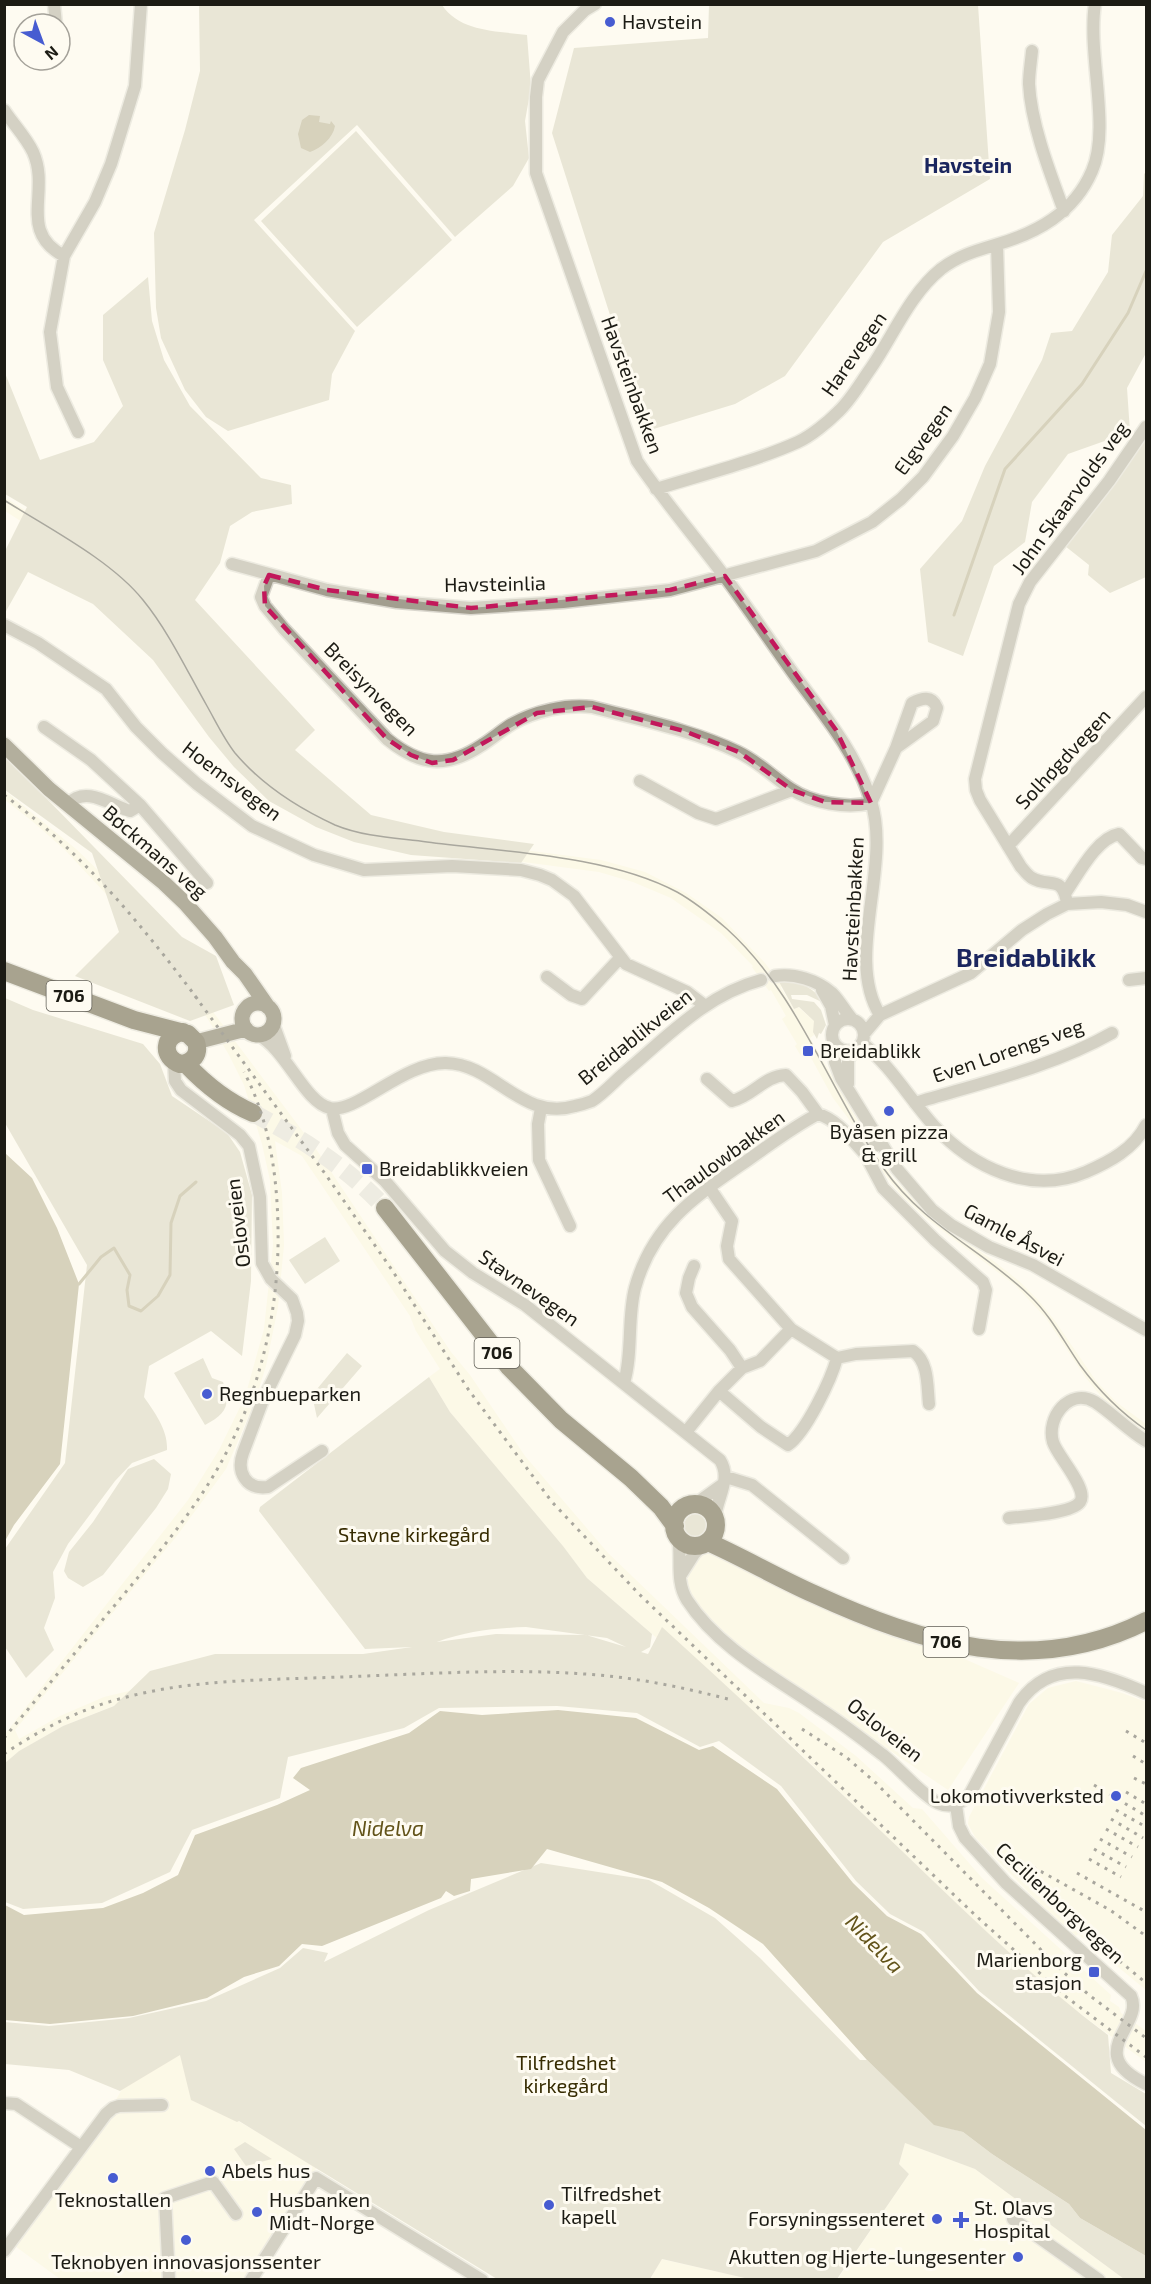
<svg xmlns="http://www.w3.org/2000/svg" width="1151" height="2284" font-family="'Exo 2',sans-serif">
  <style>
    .built { fill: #fbf5db; fill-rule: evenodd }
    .green { fill: #d1ccb6; fill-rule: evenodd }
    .water { fill: #a89f7d }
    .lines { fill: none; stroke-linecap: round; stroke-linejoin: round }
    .stream { stroke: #a89f7d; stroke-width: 3 }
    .highway-tunnel { stroke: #dcd9d0; stroke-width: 18; stroke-dasharray: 18 9; stroke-linecap: butt }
    .minor-casing { stroke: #dad7ce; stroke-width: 15 }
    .major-casing { stroke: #dad7ce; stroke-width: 18 }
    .highway-casing { stroke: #dad7ce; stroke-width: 21 }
    .minor { stroke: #a29e8f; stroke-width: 12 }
    .major { stroke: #5a5239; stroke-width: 15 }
    .highway { stroke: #41381a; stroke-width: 18 }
    .tram { stroke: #43423a; stroke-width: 1.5 }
    .rail { stroke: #43423a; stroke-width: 3; stroke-dasharray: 3 6; stroke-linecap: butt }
    .marked { fill: none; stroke: #c2185b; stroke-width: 4.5; stroke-dasharray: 12 8; stroke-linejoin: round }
    .poi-dot { fill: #475cd1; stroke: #fefbf1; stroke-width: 2 }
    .labels { text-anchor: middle; stroke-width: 6; stroke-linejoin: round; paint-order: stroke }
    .shield { fill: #fefbf1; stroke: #605e56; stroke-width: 1.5 }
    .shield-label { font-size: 18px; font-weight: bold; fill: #1c1b14 }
    .poi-label { font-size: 20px; fill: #1c1b14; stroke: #fefbf1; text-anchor: start }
    .street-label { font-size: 20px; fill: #1c1b14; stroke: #fefbf1 }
    .park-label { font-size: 20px; fill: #362b00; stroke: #fefbf1 }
    .neighbourhood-label { font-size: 21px; font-weight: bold; fill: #1b265e; stroke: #fefbf1 }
    .water-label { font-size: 21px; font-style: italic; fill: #625319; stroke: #fefbf1 }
    .district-label { font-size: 26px; font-weight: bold; fill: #1b265e; stroke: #fefbf1 }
  </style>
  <rect width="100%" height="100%" fill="#fefbf1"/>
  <!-- built -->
  <path class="built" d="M4,497l100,63 30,24 24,29 85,143 20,19 42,32 21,10 44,13 231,30 44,12 41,21 36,25 43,45 17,23 -1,2 13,21 4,-2 16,14v14l-4,3 67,116 16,24 28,29 31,25 39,27 28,22 19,19 17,21 41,60 20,21 30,22v9l-19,-13 -22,-19 -19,-23 -40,-60 -31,-33 -89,-67 -25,-23 -21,-27 -29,-46 -18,-24 -24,-44 -8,2 -6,-10 2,-2 -15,-25 4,-3 -15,-26 -2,1 -17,-24 1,-1 -32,-33 -50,-35 -38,-16 -34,-10 -228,-30 -33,-9 -31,-12 -34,-21 -37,-35 -22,-32 -64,-111 -25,-29 -38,-30 -82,-52z
    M4,790l72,59 31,30 37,41 172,229 135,203 19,23 55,81 83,97 156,150 25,5 10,5 57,43 57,52 9,1 60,69 129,117 -1,6 9,6 2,6 25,18v31l-72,-53 -33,-27 -63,-58 -214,-205 -56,-20 -52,-11 -54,-7 -56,-3h-72l-259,10 -102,18 -50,20 -44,25 -14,12v-29l183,-234 31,-50 26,-53 19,-68 9,-84 -3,-65 -8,-36 -18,-59 -15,-30 -23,-39 -71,-91 -70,-75 -33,-29 -27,-21zM275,1141l27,15 108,160 6,15 24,38 -11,8 21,35 113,134 24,32 65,56 76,60 -85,-17 -90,-10 -174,4 -183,10 -46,5 -46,11 -44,19 -41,23 -4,-9 161,-193 50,-68 29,-68 11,-35 12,-59 6,-62 -2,-52z
    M709,1550l9,1 301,132 -71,107 -169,-115 -38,-27 -29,-28 -20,-22 -6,-18 3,-12 13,-15z
    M1076,1681l46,12 24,9v288l-68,-56 -2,2 -38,-34 -63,-65 -7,-13 1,-7 60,-113 19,-16z
    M193,2049l-1,45 125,73 -71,112h-186l-45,-33 85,-118 34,-60z
    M905,2143l70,26 149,110 -287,1 72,-106 -10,-10z
    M661,2259l88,20 -99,1z"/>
  <!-- green -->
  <path class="green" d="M199,5h243c18,27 55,26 85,30l4,52 -6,34 4,37 -16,28 -58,51 -98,-112 -103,95 101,111 -23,43 -3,26 -101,31 -22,-14 -21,-27 -24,-52 -5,-30 -2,-75 31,-103 15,-59z
    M709,5h269l12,174 -107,63 -98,134 -50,28 -88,27 -95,-298 22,-85 134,-10z
    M356,131l96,109 -95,87 -96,-106z
    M1146,172v181l-19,35 3,44 -62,22 -36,48 -7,40 -31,24 -31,90 -35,-14 -8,-73 42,-48 23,-55 57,-106 9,-27 21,-2 36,-59 4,-37 31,-39 1,-22z
    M148,277l4,44 12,39 26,46 71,72 30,7 1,19 -40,8 -22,14 -10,37 -25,37 120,130 -20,20 76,65 73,17 90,12 -13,19 -110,-8 -57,-13 -38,-15 -47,-26 -35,-34 -25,-30 -56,-77 -60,-56 -65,-32 -23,41v-62l22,-44 -22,-13v-121l35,87 54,-18 29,-36 -20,-46v-45z
    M1146,438v139l-36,16 -22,-18 1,-10 -24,-19z
    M5,756l177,181 34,19 18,49 -44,16 -115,-45 44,-44 -27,-79 -87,-63z
    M778,980c20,-1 36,8 48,24l-19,-9h-16l1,4 22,3 7,8 5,15 -5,9 -2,-1 -2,6 -4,-7 1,-11 -15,-14 -5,2z
    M5,998l28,12 110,34 17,20 12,32 55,37 13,19 12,43 -1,86 -9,75 -31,-25 -62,35 -5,31c11,16 24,33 23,53l-35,13 -17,18 -47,63 -15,28 2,26 -11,30 10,22 -28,28 -21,-31v-98l60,-86 22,-198 -82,-142z
    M325,1237l15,24 -35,23 -16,-24z
    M347,1353l15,13 -45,52 -5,-23z
    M203,1358l9,20 11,4c8,22 4,32 -18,43l-31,-52z
    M429,1377l21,35 113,134 24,32 65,56 -2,13 -9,5 7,2 14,-27c81,73 160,148 239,223 67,64 132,129 207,185l3,38 35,21v32l-167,-135 -55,-59 -34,-18 -34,-33 -75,-95 -62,-45 -19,6 -63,-34 -80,-7 -118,2 -35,20 -116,29 -8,41 -88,32 -22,42 -68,31 -79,6 -18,-7v-139l14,-12 44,-25 51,-20 36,-35 65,-17h148l49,-7 -47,2 -106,-138 1,-4zM526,1627l81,11 19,9 -40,-12 -90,-1 -59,8c29,-11 59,-14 89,-15z
    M154,1459l17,15 -3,15 -12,19 -53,67 -20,12 -15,-9 -4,-7 5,-19 24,-30 35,-53z
    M684 1526a12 12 0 1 1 24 0a12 12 0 1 1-24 0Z
    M541,1863l108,17 66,38 45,40 100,102h7l67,64 29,8 29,22 77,50 11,14 66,38v23h-22l-149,-110 -70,-26 -6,21 10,10 -72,105h-88l-87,-20 -12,20h-153l-258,-158 -2,1 -46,-22 -11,-45 -60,36 -51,-21 -64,-6 -1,-42 45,4 80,-8 77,-17 74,-33 23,-20 25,5 -4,9 105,-52z
    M245,2142l27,17 -26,7 -12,-17z"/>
  <!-- water -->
  <path class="water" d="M309,115l11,1 -1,6 11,2 1,-3 4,5c-2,12 -14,22 -25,26l-9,-4 -3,-14 4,-14z
    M5,1153l27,25 25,50 22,56 -19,180 -46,61 -9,16z
    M558,1710l78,8 63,32 14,-4 64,43 76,94 34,33 34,18 56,59 169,137v126l-66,-38 -11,-14 -77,-50 -29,-22 -29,-7 -67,-65 -104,-116 -54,-36 -47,-26 -115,-33 -16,20 -60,10 -1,12 -16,5 -8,-5 -5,7 -119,48 -20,-2 -23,22 -35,11 -37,21 -74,18 -83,8 -45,-4v-115l19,10 79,-7 40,-15 35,-18 17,-40 82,-30 33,-15 -17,-12 8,-10 108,-35 31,-22 42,4z"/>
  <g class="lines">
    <!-- stream -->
    <path class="stream" d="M954,615l51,-146 77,-85 46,-71 18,-42
      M79,1284l22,-27 13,-9 16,27 -3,15 2,16 12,5 17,-15 12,-21 1,-52 9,-27 16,-14"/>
    <!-- highway-tunnel -->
    <path class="highway-tunnel" d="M253,1113c49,26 94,54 132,95"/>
    <!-- minor casing -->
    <g class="minor-casing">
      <path id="minor" d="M54,4l2,20
        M595,4l-10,6 -22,22 -25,48 -2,17v76l101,288c27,40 59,77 88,116 24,32 47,67 71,100 29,39 60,76 75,124 21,66 -27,156 9,214
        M1032,51c-1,11 -3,22 -3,33 2,40 21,89 35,127
        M4,110c9,14 22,27 29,42 18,40 -16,79 31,104
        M78,432l-21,-45 -7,-55 14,-76 31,-54 16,-38 24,-78 6,-82
        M656,489c45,-14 100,-28 142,-47 13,-6 30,-20 40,-30 13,-12 23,-30 33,-44 22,-32 39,-74 70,-99 17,-13 34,-18 54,-24 42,-12 79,-32 97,-74 19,-43 -5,-117 3,-167
        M232,564l95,26 70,12 74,6 92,-6 107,-12 146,-39 56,-29 29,-23 22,-22 30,-41 22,-38 15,-34 9,-52 -2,-67
        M269,575l-8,22 4,9 19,23 103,110c33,27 59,30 95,6 10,-6 20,-15 30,-21 23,-13 54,-20 80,-17 49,13 100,23 146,45 21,10 35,25 53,37 21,14 56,20 80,14l25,-55 16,-45c10,-5 20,-8 25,5l-4,13 -37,27
        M4,625l34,18 68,46 30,38 26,26 35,31 55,42 62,29 50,15 88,-4 69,4 19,5 12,5 22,16 52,68 61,28 17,13
        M44,727l47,33 49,45
        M640,781l58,32 18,6 76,-29
        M68,804c18,-19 42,1 62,7l10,-6 67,78
        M1008,846l138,-149
        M1066,892c13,-19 31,-54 53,-58l23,24 4,1
        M1067,904c-4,-30 -18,-16 -35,-26 -5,-3 -8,-8 -11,-11l-41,-67 -4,-10 -1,-11 44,-175 11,-22 79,-101 37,-54
        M775,976c19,-3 42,4 57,17 8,8 13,18 20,26
        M547,977l24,18 11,4 38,-41
        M1129,980l17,-2
        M822,990l9,16 4,19
        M832 1035a16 16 0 1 1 32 0a16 16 0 1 1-32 0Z
        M273,1023l12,33
        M864,1034l16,-19 91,-42 51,-43 25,-16 20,-10 34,-2 26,3 19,7
        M258,1035c28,14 47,68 72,73 26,6 74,-46 116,-45 49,1 76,59 129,43 5,-1 12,-3 17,-5 11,-7 22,-19 31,-27 43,-36 82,-79 138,-94
        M862,1043c29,23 47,55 72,83 38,41 96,70 152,46 23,-10 48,-23 60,-47
        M835,1046v16l6,16 56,91 35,41 19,15 38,22 44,18 113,65
        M174,1062l1,19 6,9 59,45 9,11 11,51 2,66 9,16 21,20 5,14 1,8 -3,14 -32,65 -20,53c-7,19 3,37 25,34l54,-36
        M707,1079l25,22c21,-5 32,-25 54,-26l16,17 16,22
        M848,1084v-24l6,-10
        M915,1103c66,-20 137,-36 197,-70
        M541,1108l-3,16 1,36 31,66
        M332,1109l6,24 7,12 40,36 60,70 28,22 52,32 195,155c12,19 -3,37 -5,58
        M865,1154l18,34 52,52 48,42 3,8 -7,39
        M709,1187l23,34 -5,25 2,13 62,70 46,29 19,-4 57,-3c16,11 14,35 16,53
        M694,1266l-5,12 -3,15 6,14 38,43 12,18
        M624,1383c9,-31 3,-64 11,-95 18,-65 61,-92 113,-128 23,-16 45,-33 70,-46 20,6 33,25 47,40l15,-12
        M719,1391l42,36 27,18c18,-13 43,-65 49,-87
        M686,1432l33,-41 23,-23 18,-7 31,-32
        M726,1477l26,8 91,73
        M694,1505l29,-21
        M1009,1518c16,-2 62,-4 71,-16 9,-13 -23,-46 -27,-60 -7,-24 16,-55 42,-40 18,12 33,28 51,39
        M678,1537c4,21 -3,44 9,63 31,48 87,77 133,109 22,14 42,30 63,46 15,12 40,41 55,48 13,6 23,1 32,-9l49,-91c33,-48 83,-30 127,-10
        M680,1576l14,-22 8,-9
        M956,1805l3,21 6,12 41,45 125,113c14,29 -49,57 15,88
        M4,2103l12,1 65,43
        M1013,2219l86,61
        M4,2251l102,-137 7,-6 6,-2 43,-1
        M169,2280l-4,-82 48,-16 23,32
        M251,2280l65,-102 166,102"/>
    </g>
    <!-- major casing -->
    <g class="major-casing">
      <path id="major" d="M4,745l45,44 115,94 21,20 30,34 18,25 12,12 23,33
        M242 1019a16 16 0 1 1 32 0a16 16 0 1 1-32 0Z
        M196,1042l50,-13"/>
    </g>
    <!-- highway casing -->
    <g class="highway-casing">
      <path id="highway" d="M4,971l130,49 54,14 8,8c4,12 -3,21 -16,22 -19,-7 -17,-29 3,-32
        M186,1064c19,20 41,38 67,49
        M385,1208l124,159 52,53 70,58 30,29 14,19
        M674 1525a21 21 0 1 1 42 0a21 21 0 1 1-42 0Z
        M708,1542c36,16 70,36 106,52 109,50 219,84 332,27"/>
    </g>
    <!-- minor -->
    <use href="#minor" class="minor"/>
    <!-- major -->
    <use href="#major" class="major"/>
    <!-- highway -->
    <use href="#highway" class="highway"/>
    <!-- tram -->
    <path class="tram" d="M4,500c44,28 107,60 139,100 26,32 44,71 64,106 9,16 17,33 28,47 27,32 63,55 100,72 29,12 62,13 92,17 77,10 181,13 250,50 18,10 35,24 50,37 72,65 102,162 157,240 41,58 98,80 146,127 21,20 34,46 50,69 19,26 40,47 66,65"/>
    <!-- rail -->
    <path class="rail" d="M4,795c78,57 138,130 195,206
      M195,996l131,179 66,95 76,119 84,113 87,92 335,320 91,82 81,61
      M802,1729l44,28 30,26 182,184 31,28 57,43
      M1126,1731l20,12
      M4,1738c37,-44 74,-89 111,-133 28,-34 57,-67 82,-104 56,-80 83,-177 81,-274 -1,-53 -9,-108 -34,-155
      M4,1754c37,-25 76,-45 119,-56 70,-19 144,-18 217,-21 89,-3 179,-10 268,-1 40,4 81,13 120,23
      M1133,1756l13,8
      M1134,1778l12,6
      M1094,1785l52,31
      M1126,1792l20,12
      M1116,1810l30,17
      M1111,1819l32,19
      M1106,1829l32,18
      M1100,1839l32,18
      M1094,1849l32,18
      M1089,1859l32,18
      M1033,1867l77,43 36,26
      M1077,1873l69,39
      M1085,1932l61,51"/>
  </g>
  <!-- marked area -->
  <path d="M0 0H1151V2284H0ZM269,575l58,15 144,18 199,-18 55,-14 111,154 35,73 -46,-1 -33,-12 -53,-38 -55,-21 -92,-24 -55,6 -84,47 -21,3 -21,-8 -24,-16 -122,-133 -1,-20z" fill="#fefbf1" fill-opacity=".55" fill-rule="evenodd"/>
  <path class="marked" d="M269,575l58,15 144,18 199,-18 55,-14 111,154 35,73 -46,-1 -33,-12 -53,-38 -55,-21 -92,-24 -55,6 -84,47 -21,3 -21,-8 -24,-16 -122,-133 -1,-20z"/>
  <!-- markers -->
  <g class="poi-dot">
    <circle cx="610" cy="22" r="6"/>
    <rect x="802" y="1045" width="12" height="12" rx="3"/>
    <circle cx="889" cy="1111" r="6"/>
    <rect x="361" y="1163" width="12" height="12" rx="3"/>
    <circle cx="207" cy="1394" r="6"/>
    <circle cx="1116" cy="1796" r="6"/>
    <rect x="1088" y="1966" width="12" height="12" rx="3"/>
    <circle cx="210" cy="2171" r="6"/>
    <circle cx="113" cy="2178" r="6"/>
    <circle cx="549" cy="2205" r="6"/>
    <circle cx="257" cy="2212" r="6"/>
    <circle cx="937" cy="2219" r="6"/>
    <path d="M958 2211h6v6h6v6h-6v6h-6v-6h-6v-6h6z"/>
    <circle cx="186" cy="2240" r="6"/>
    <circle cx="1018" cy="2257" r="6"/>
  </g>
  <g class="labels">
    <!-- shield labels -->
    <g class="shield">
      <rect x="46.5" y="981" width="45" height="30" rx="4.5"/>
      <rect x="474.5" y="1338" width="45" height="30" rx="4.5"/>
      <rect x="923.5" y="1627" width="45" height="30" rx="4.5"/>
    </g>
    <g class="shield-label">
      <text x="69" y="1002">706</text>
      <text x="497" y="1359">706</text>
      <text x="946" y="1648">706</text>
    </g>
    <!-- poi labels -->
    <g class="poi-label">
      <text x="622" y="29">Havstein</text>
      <text x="820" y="1058">Breidablikk</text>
      <text x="889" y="1139" text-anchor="middle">Byåsen pizza<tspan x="889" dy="23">&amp; grill</tspan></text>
      <text x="379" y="1176">Breidablikkveien</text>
      <text x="219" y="1401">Regnbueparken</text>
      <text x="1104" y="1803" text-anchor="end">Lokomotivverksted</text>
      <text x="1082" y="1967" text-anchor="end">Marienborg<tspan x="1082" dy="23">stasjon</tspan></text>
      <text x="222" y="2178">Abels hus</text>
      <text x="561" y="2201">Tilfredshet<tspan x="561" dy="23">kapell</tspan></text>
      <text x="113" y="2207" text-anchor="middle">Teknostallen</text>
      <text x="269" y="2207">Husbanken<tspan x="269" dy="23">Midt-Norge</tspan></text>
      <text x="974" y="2215">St. Olavs<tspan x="974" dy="23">Hospital</tspan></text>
      <text x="925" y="2226" text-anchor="end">Forsyningssenteret</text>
      <text x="1006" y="2264" text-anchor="end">Akutten og Hjerte-lungesenter</text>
      <text x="186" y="2269" text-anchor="middle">Teknobyen innovasjonssenter</text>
    </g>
    <!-- street labels -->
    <g class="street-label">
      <text transform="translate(854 354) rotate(-55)" y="7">Harevegen</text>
      <text transform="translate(632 385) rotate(70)" y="7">Havsteinbakken</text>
      <text transform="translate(923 439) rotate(-54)" y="7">Elgvegen</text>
      <text transform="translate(1070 498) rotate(-54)" y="7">John Skaarvolds veg</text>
      <text transform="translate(495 584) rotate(-1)" y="7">Havsteinlia</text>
      <text transform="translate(371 689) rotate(45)" y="7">Breisynvegen</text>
      <text transform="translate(1063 759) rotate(-47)" y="7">Solhøgdvegen</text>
      <text transform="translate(232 781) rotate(37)" y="7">Hoemsvegen</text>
      <text transform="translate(155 852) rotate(41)" y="7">Bøckmans veg</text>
      <text transform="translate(853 909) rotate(-87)" y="7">Havsteinbakken</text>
      <text transform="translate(635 1037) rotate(-39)" y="7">Breidablikveien</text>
      <text transform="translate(1008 1051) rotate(-19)" y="7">Even Lorengs veg</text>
      <text transform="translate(724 1157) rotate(-36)" y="7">Thaulowbakken</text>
      <text transform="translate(238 1223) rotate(-97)" y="7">Osloveien</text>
      <text transform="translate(1014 1235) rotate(28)" y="7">Gamle Åsvei</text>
      <text transform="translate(529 1288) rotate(35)" y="7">Stavnevegen</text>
      <text transform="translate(885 1730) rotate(38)" y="7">Osloveien</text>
      <text transform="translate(1060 1903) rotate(43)" y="7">Cecilienborgvegen</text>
    </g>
    <!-- park labels -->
    <g class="park-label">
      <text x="414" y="1542">Stavne kirkegård</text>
      <text x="566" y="2070">Tilfredshet<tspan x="566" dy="23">kirkegård</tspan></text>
    </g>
    <!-- neighbourhood labels -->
    <g class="neighbourhood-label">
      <text x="968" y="173">Havstein</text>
    </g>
    <!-- water labels -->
    <g class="water-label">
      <text x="388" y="1836">Nidelva</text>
      <text transform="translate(874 1944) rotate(46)" y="7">Nidelva</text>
    </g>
    <!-- district labels -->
    <g class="district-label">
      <text x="1026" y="967">Breidablikk</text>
    </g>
  </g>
  <!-- border -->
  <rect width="1151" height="2284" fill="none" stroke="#1c1b14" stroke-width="12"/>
  <!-- north arrow -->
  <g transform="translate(42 42) rotate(139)"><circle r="28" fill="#fefbf1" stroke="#a4a199" stroke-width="1.5"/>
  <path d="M0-4.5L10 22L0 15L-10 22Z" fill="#475cd1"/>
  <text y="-9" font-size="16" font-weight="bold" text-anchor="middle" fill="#1c1b14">N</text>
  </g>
</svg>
